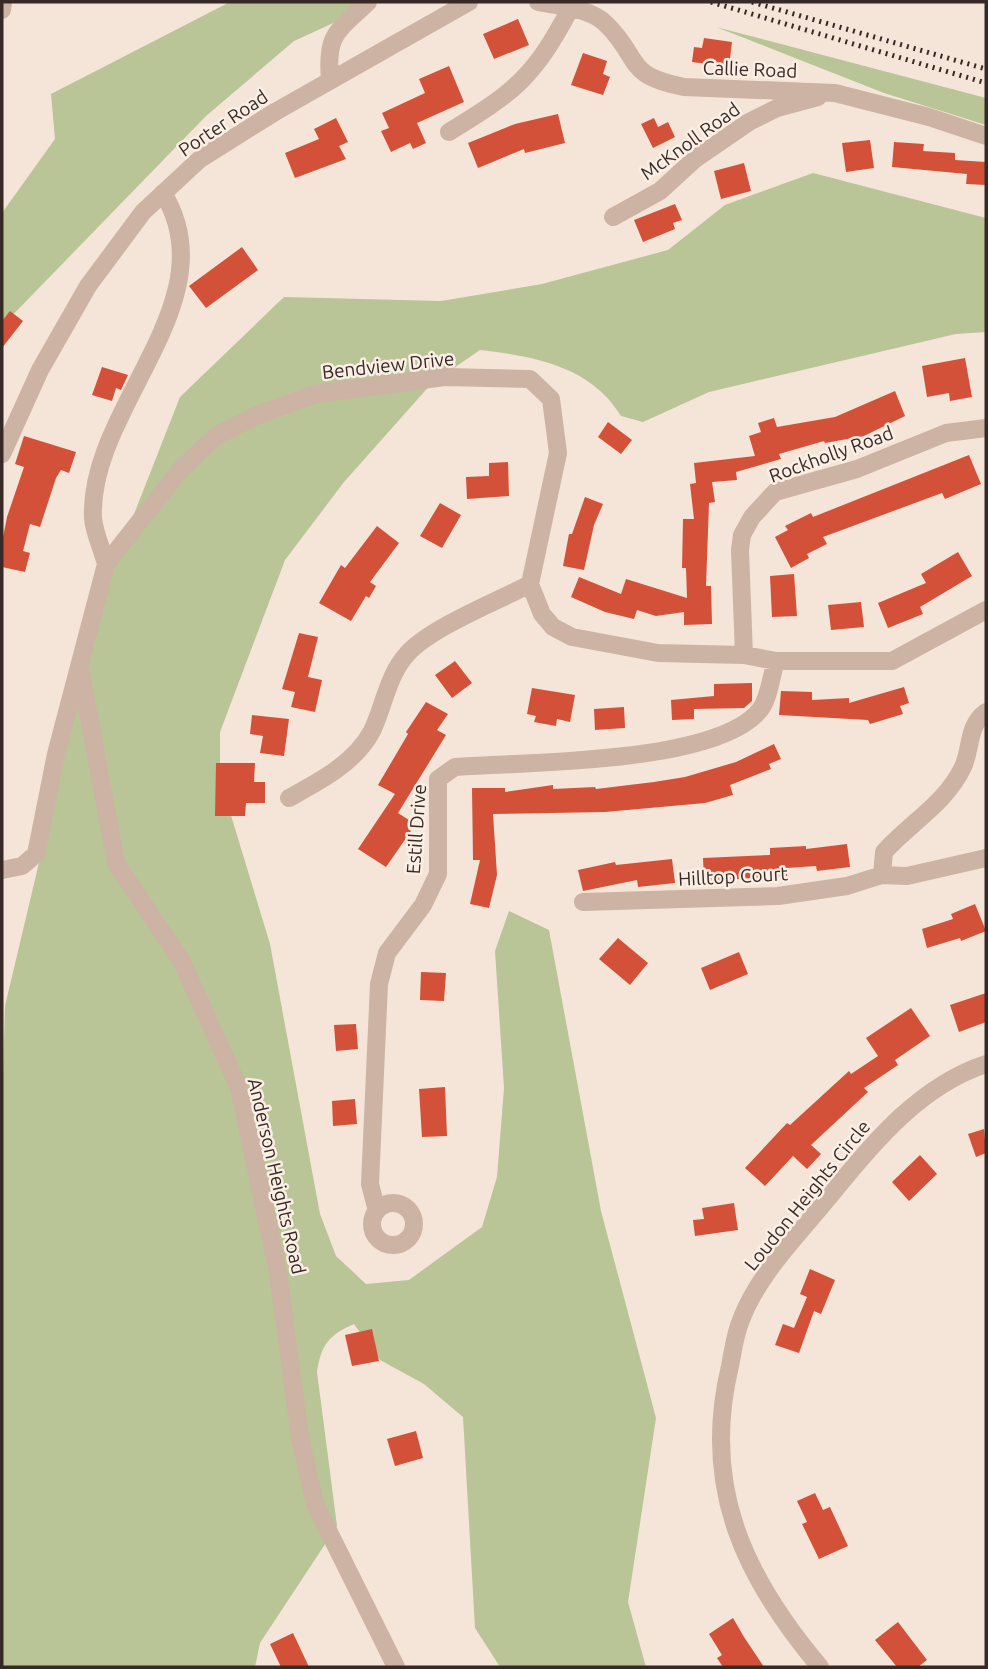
<svg xmlns="http://www.w3.org/2000/svg" width="988" height="1669" font-family="Ubuntu,sans-serif">
  <style>
    .green { fill: #b9c497 }
    .building { fill: #d35138 }
    .lines { fill: none; stroke-linecap: round; stroke-linejoin: round }
    .minor { stroke: #cdb3a3; stroke-width: 18 }
    .rail { stroke: #372a26; stroke-width: 5; stroke-dasharray: 2 5; stroke-linecap: butt }
    .labels { text-anchor: middle; stroke-width: 5; stroke-linejoin: round; paint-order: stroke }
    .street-label { font-size: 19px; fill: #372a26; stroke: #fbefe5 }
  </style>
  <rect width="100%" height="100%" fill="#f4e5d8"/>
  <!-- green -->
  <path class="green" d="M230,2h149l-85,39 -88,75 -204,210v-113l53,-74 -4,-45z
    M716,27l270,71v27l-102,-32z
    M813,173l173,45v114l-30,2 -247,58 -66,30 -22,-6c-30,-50 -88,-60 -141,-66l-48,33 -88,99 -59,78 -65,172v47l50,165 50,270 16,42 30,28 43,-4 73,-53 15,-50 7,-89 -9,-137 14,-40 40,19 52,281 55,207 -28,184 18,65h-146l-25,-39 -12,-211 -39,-33 -44,-24 -26,-36c-25,11 -33,21 -37,48l20,154 -77,117 -5,24h-253v-552l3,-109 98,-413 77,-196 104,-100 157,4 101,-17 126,-34 57,-45z"/>
  <!-- building -->
  <path class="building" d="M518,19l11,26 -35,14 -11,-25z
    M704,38l28,4 -3,25 -37,-5 2,-15 8,1z
    M583,53l24,8 -4,13 7,3 -7,18 -32,-10z
    M449,66l15,36 -47,21 9,20 -13,6 -3,-6 -19,9 -10,-21 8,-3 -7,-15 43,-20 -6,-14z
    M558,114l7,29 -40,10 -1,-4 -46,19 -10,-25 47,-19z
    M336,118l12,24 -9,4 7,13 -51,19 -10,-25 34,-14 -5,-10z
    M654,118l4,9 10,-5 7,15 -22,11 -12,-24z
    M870,140l4,28 -28,4 -4,-29z
    M894,142l30,2 -1,7 32,2v7l31,2v23l-20,-1 1,-10 -75,-7z
    M744,163l7,28 -30,8 -7,-28z
    M675,204l7,16 -9,3 2,6 -32,13 -9,-22z
    M242,247l16,23 -52,38 -17,-22z
    M10,311l13,10 -21,27v-27z
    M965,358l7,39 -22,4 -1,-8 -22,4 -5,-31z
    M102,367l26,8 -7,15 -5,-2 -4,13 -20,-6z
    M895,391l10,25 -41,20 -39,7 -1,-2 -45,13 2,5 -45,13 1,8 -25,2 3,20 -6,1 -3,83h5l1,38 -28,1v-13l-28,4 -19,-6 -3,9 -29,-7 -34,-15 8,-20 42,17 5,-15 61,19 -1,-30h-4l1,-49h11l-4,-35 6,-1 -2,-20 61,-7 -6,-20 12,-4 -3,-9 16,-5 3,9 58,-10z
    M608,422l24,18 -11,14 -23,-17z
    M24,436l52,16 -7,21 -8,-3 -5,8 -16,49 -10,-3 -7,27 7,2 -5,19 -23,-5v-25l5,-25 17,-50 -9,-3z
    M969,455l12,29 -36,15 -3,-6 -119,44 4,7 -20,10 2,4 -18,10 -16,-31 13,-7 -3,-4 26,-13 2,4z
    M508,462l1,34 -42,3 -1,-22 23,-1v-13z
    M585,497l18,7 -9,21 -10,45 -21,-4 6,-32h3z
    M440,503l21,12 -19,33 -22,-12z
    M377,526l22,17 -29,39 6,4 -7,12 -3,-2 -15,25 -32,-18 22,-38 4,3z
    M958,552l14,24 -52,31 3,7 -35,14 -10,-25 48,-20 -5,-9z
    M794,574l3,42 -25,1 -2,-41z
    M861,602l3,25 -33,3 -3,-25z
    M299,633l19,4 -10,40 14,3 -7,32 -24,-5 4,-15 -13,-3z
    M455,661l17,22 -20,15 -17,-23z
    M752,683v18l-8,7 -50,1v10l-22,1 -1,-20 43,-4v-12z
    M904,687l5,16 -9,3 3,8 -33,10 -2,-4 -89,-5 2,-24 31,1v8l37,-2v5z
    M532,688l43,7 -5,27 -13,-3 -1,7 -22,-4 2,-6 -9,-2z
    M426,702l22,12 -11,16 9,5 -48,78 14,9 -4,7 3,2 -25,36 -28,-18 37,-55 -17,-9 30,-51 -2,-2z
    M624,707l1,21 -30,2 -1,-21z
    M252,715l37,4 -5,37 -24,-3 3,-17 -13,-2z
    M774,744l7,15 -12,5 2,5 -41,16 3,10 -28,8 -100,9 -112,2 4,61 -8,33 -19,-4 10,-44h-7l-1,-72h33v4l48,-7v4l42,-2 1,2 58,-7 31,-5 51,-15z
    M216,763h39l-1,19h11v21h-19l-1,13h-30z
    M847,844l3,23 -33,4 -1,-5 -29,2v8l-83,5 -1,-23 67,-3v-7l36,-2v3z
    M672,859l3,24 -37,4 -1,-7 -54,11 -5,-21 37,-8 1,3z
    M975,904l11,27 -25,10 -1,-3 -33,10 -5,-19 31,-10 -2,-5z
    M618,938l30,25 -18,22 -31,-26z
    M739,952l9,22 -38,16 -9,-22z
    M421,972l25,1 -2,28 -24,-1z
    M986,993v29l-27,10 -9,-27z
    M911,1008l19,28 -35,24 3,5 -34,23 4,4 -57,53 10,9 -14,15 -14,-13 -28,30 -20,-18 42,-45 3,2 59,-54 2,3 27,-18 -12,-18z
    M356,1024l2,25 -22,2 -2,-26z
    M445,1087l2,49 -25,1 -3,-48z
    M355,1099l2,25 -24,2 -1,-25z
    M984,1129l2,24 -10,4 -8,-23z
    M920,1155l17,19 -28,27 -17,-19z
    M734,1203l4,27 -43,6 -2,-16 11,-1 -2,-11z
    M810,1269l25,11 -14,34 -7,-3 -15,42 -24,-8 8,-21 11,4 13,-31 -7,-3z
    M372,1329l7,32 -27,5 -7,-31z
    M416,1431l7,27 -28,8 -8,-27z
    M815,1493l8,17 7,-3 18,39 -29,13 -17,-35 5,-2 -10,-21z
    M733,1618l11,19 20,30h-41l-6,-9 5,-3 -13,-21z
    M898,1622l29,38 -9,7h-21l-22,-27z
    M293,1633l16,34h-28l-11,-23z"/>
  <g class="lines">
    <!-- minor -->
    <path class="minor" d="M538,2c21,4 53,6 68,22 36,35 17,51 78,63l151,6 94,24 57,19
      M2,10l1,-8
      M330,80c-4,-47 7,-48 38,-78
      M449,132c66,-40 85,-55 121,-123
      M613,217l47,-26 35,-32 54,-37 28,-14 41,-11
      M2,454l38,-84 48,-84 55,-74 57,-53 75,-47 194,-110
      M106,564c-4,-15 -12,-32 -13,-46 -5,-110 137,-217 70,-325
      M744,655l-4,-105 2,-15 10,-18 23,-25 82,-23 89,-36 40,-5
      M80,669l36,194 65,97 58,128 39,185 22,164 15,67 81,163
      M289,798c31,-17 66,-35 83,-67 12,-25 16,-57 36,-78 24,-26 90,-52 122,-69
      M2,870l20,-4 14,-12 20,-100 50,-190 75,-95 35,-33 42,-21 57,-21 130,-17 85,2 21,20 7,54 -28,131 12,30 11,13 19,10 86,16 86,2 32,6h116l94,-51
      M882,875l2,-23c26,-29 62,-49 79,-85 9,-20 4,-41 23,-55
      M583,902l195,-6 69,-10 35,-11 25,1 79,-18
      M372 1224a21 21 0 1 1 42 0a21 21 0 1 1-42 0Z
      M377,1211l-7,-27 9,-200 8,-31 36,-48 15,-31v-95l17,-12c69,-5 259,-3 304,-56 10,-11 12,-35 17,-50
      M820,1667c-76,-90 -119,-181 -90,-301 3,-15 5,-32 11,-46 18,-48 61,-89 93,-129 41,-51 88,-106 152,-127"/>
    <!-- rail -->
    <path class="rail" d="M711,2l275,81
      M752,2l234,67"/>
  </g>
  <g class="labels">
    <!-- street labels -->
    <g class="street-label">
      <text transform="translate(750 69) rotate(2)" y="7">Callie Road</text>
      <text transform="translate(223 123) rotate(-34)" y="7">Porter Road</text>
      <text transform="translate(690 141) rotate(-36)" y="7">McKnoll Road</text>
      <text transform="translate(388 365) rotate(-6)" y="7">Bendview Drive</text>
      <text transform="translate(831 454) rotate(-20)" y="7">Rockholly Road</text>
      <text transform="translate(416 829) rotate(-86)" y="7">Estill Drive</text>
      <text transform="translate(733 876) rotate(-3)" y="7">Hilltop Court</text>
      <text transform="translate(277 1176) rotate(77)" y="7">Anderson Heights Road</text>
      <text transform="translate(807 1195) rotate(-51)" y="7">Loudon Heights Circle</text>
    </g>
  </g>
  <!-- border -->
  <rect width="988" height="1669" fill="none" stroke="#372a26" stroke-width="7"/>
</svg>
